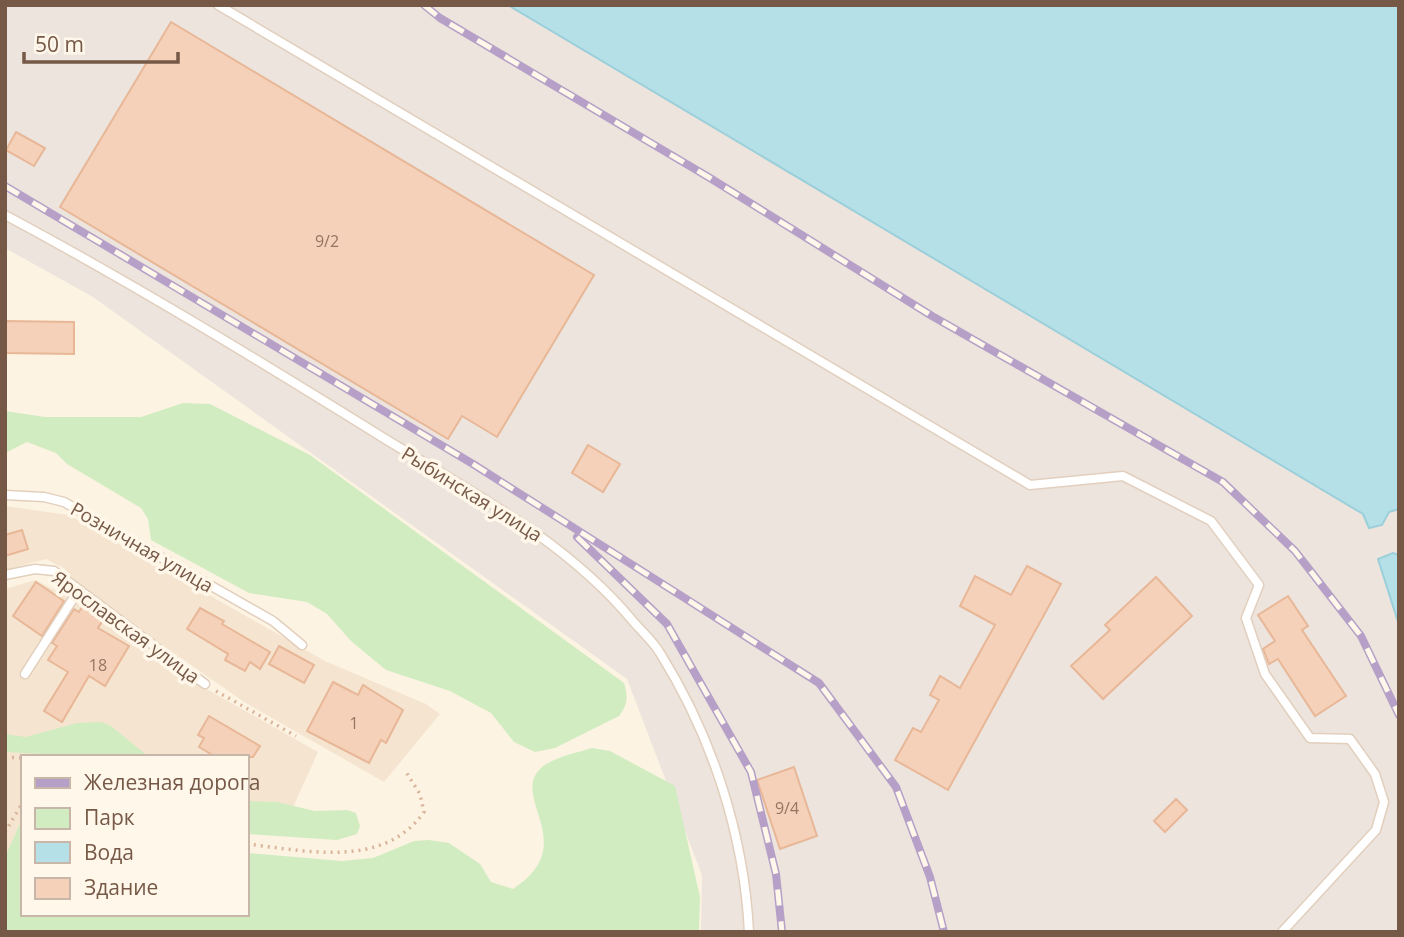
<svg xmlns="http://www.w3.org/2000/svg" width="1404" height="937" font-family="'Open Sans',sans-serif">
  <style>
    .residential { fill: #f5e5d0 }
    .industrial { fill: #ece4dd }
    .green { fill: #d1ecc0 }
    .water { fill: #b5e0e8; stroke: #9bcfda; stroke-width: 2 }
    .building { fill: #f4d1b8; stroke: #e8b797; stroke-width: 2 }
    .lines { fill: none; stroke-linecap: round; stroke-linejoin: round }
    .lane-casing { stroke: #e2cfbd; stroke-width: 11 }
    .path { stroke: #d9b49b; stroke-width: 3.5; stroke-dasharray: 2 5; stroke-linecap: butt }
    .lane { stroke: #fff; stroke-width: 8 }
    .rail-casing { stroke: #b6a0c7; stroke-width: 8 }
    .rail { stroke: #fff7e9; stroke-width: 5; stroke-dasharray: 16; stroke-linecap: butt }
    .labels { text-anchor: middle; stroke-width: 7; stroke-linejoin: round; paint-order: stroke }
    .number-label { font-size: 16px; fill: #967663 }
    .street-label { font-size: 19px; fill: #765847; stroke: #fff7e9 }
  </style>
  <rect width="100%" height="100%" fill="#fdf3e2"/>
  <!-- residential -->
  <path class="residential" d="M5,506l64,9 256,146 101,43 14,10 -56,68 -140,-80 -169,-118 -10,-15 -19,-10 -41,11z
    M35,580l71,36 58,49 154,87 -28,62 -43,19v-76h-224v157l-18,18v-343z"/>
  <!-- industrial -->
  <path class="industrial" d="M5,5h503l855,509 6,14 20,-16 10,-3v46l-6,-2 -14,6 20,66v307h-698l1,-57 -75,-196 -534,-382 -88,-49z"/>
  <!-- green -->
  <path class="green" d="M183,403l27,1 100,51 314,228c4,14 4,21 -5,33l-64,32 -20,4 -21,-10 -23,-29 -41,-22 -64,-21 -35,-29 -24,-27 -20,-12 -58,-9 -98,-53 -3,-21 -7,-11 -74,-44 -11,-11 -29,-11 -22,11v-42l40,6h96z
    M101,722l10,4 38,31c-48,0 -96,-2 -144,-5v-18l21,3 51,-14z
    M592,748l18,3 65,35 25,111 -1,35h-694v-75l18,-40v97h224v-61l95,8 31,-3 41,-17 15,-1 20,3 31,21 11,18 22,7c69,-45 -4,-91 28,-121 12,-11 36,-15 51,-20z
    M247,801l30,1 38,9 32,-1 9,3 4,13 -3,8 -20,6 -90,-6z"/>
  <!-- water -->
  <path class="water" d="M508,5h891v504l-10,3 -7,13 -13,3 -6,-14z
    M1393,553l6,2v70l-21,-66z"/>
  <!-- building -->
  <path class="building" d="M171,22l423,253 -97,162 -35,-21 -14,23 -388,-232z
    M16,132l29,16 -11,18 -28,-16z
    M5,321l69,1v32l-69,-1z
    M588,445l32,19 -17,28 -31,-19z
    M22,530l6,19 -23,7v-21z
    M1027,566l34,18 -113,206 -53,-30 18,-32 8,4 18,-32 -9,-5 10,-19 20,12 35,-63 -35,-19 15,-30 36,19z
    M1156,577l36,39 -89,83 -32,-33 39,-36 -5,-5z
    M36,582l28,19 -22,35 -29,-20z
    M1288,596l20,30 -6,4 44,66 -31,20 -37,-57 -9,5 -6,-15 12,-8 -17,-26z
    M84,604l21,13 -7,11 31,18 -24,40 -16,-10 -27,46 -18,-11 24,-39 -20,-12 9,-14 -5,-3 22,-34 5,3z
    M200,608l24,13 -2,3 48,28 -10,17 -10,-7 -5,9 -20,-11 3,-6 -41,-25z
    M279,646l35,19 -10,18 -35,-19z
    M333,682l25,13 5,-10 40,25 -17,33 -5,-3 -12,23 -62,-32z
    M209,716l51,30 -7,11h-37l-17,-10 5,-9 -6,-3z
    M794,767l23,69 -37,13 -23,-69z
    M1176,799l11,11 -22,22 -11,-11z"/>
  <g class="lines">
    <!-- lane casing -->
    <g class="lane-casing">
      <path id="lane" d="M218,5l812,480 93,-9 88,45 48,64 -13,33 19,56 45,64 40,1 25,35 9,28 -8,28 -94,102
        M5,215c129,69 253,145 377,222 88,54 183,103 250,183 9,11 21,21 28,33 52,83 84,181 89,279
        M5,495l39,2 20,5 209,119 29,24
        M5,575l30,-6 19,2 151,113
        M25,674l53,-83"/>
    </g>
    <!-- path -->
    <path class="path" d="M216,691l80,45
      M5,757l18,1
      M5,832l18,-30
      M247,844c60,7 137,25 177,-32l-4,-18 -14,-22"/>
    <!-- lane -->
    <use href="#lane" class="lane"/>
    <!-- rail casing -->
    <g class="rail-casing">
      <path id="rail" d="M424,5l16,13 270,160 222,138 291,166 72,69 66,85 38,79
        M5,186l468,278 346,219 77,104 34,90 14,55
        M577,537l90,87 84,148 25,102 6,58"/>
    </g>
    <!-- rail -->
    <use href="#rail" class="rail"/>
  </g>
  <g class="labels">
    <!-- number labels -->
    <g class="number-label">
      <text x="327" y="247">9/2</text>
      <text x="98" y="671">18</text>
      <text x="354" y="729">1</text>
      <text x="787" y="814">9/4</text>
    </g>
    <!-- street labels -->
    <g class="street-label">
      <text transform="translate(472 494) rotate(32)" y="7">Рыбинская улица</text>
      <text transform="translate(142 547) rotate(30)" y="7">Розничная улица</text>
      <text transform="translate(126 627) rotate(36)" y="7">Ярославская улица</text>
    </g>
  </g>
  <!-- border -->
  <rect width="1404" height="937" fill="none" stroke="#765847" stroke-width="14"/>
  <!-- legend -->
  <rect x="21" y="755" width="228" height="161" fill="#fff7e9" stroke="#c8b7a8" stroke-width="2"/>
  <rect x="35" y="778" width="35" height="10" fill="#b6a0c7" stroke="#c8b7a8" stroke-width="2"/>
  <text x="84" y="790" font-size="21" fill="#765847">Железная дорога</text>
  <rect x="35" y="808" width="35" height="21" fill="#d1ecc0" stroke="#c8b7a8" stroke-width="2"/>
  <text x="84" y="825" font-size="21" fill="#765847">Парк</text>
  <rect x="35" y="842" width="35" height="21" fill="#b5e0e8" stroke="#c8b7a8" stroke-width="2"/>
  <text x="84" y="860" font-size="21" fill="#765847">Вода</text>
  <rect x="35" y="878" width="35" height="21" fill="#f4d1b8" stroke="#c8b7a8" stroke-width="2"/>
  <text x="84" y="895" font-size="21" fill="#765847">Здание</text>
  <!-- scale -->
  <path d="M24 52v10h154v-10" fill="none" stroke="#765847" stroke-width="3.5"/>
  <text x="35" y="52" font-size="21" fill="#765847" stroke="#fff7e9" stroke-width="5" paint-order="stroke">50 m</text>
</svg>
